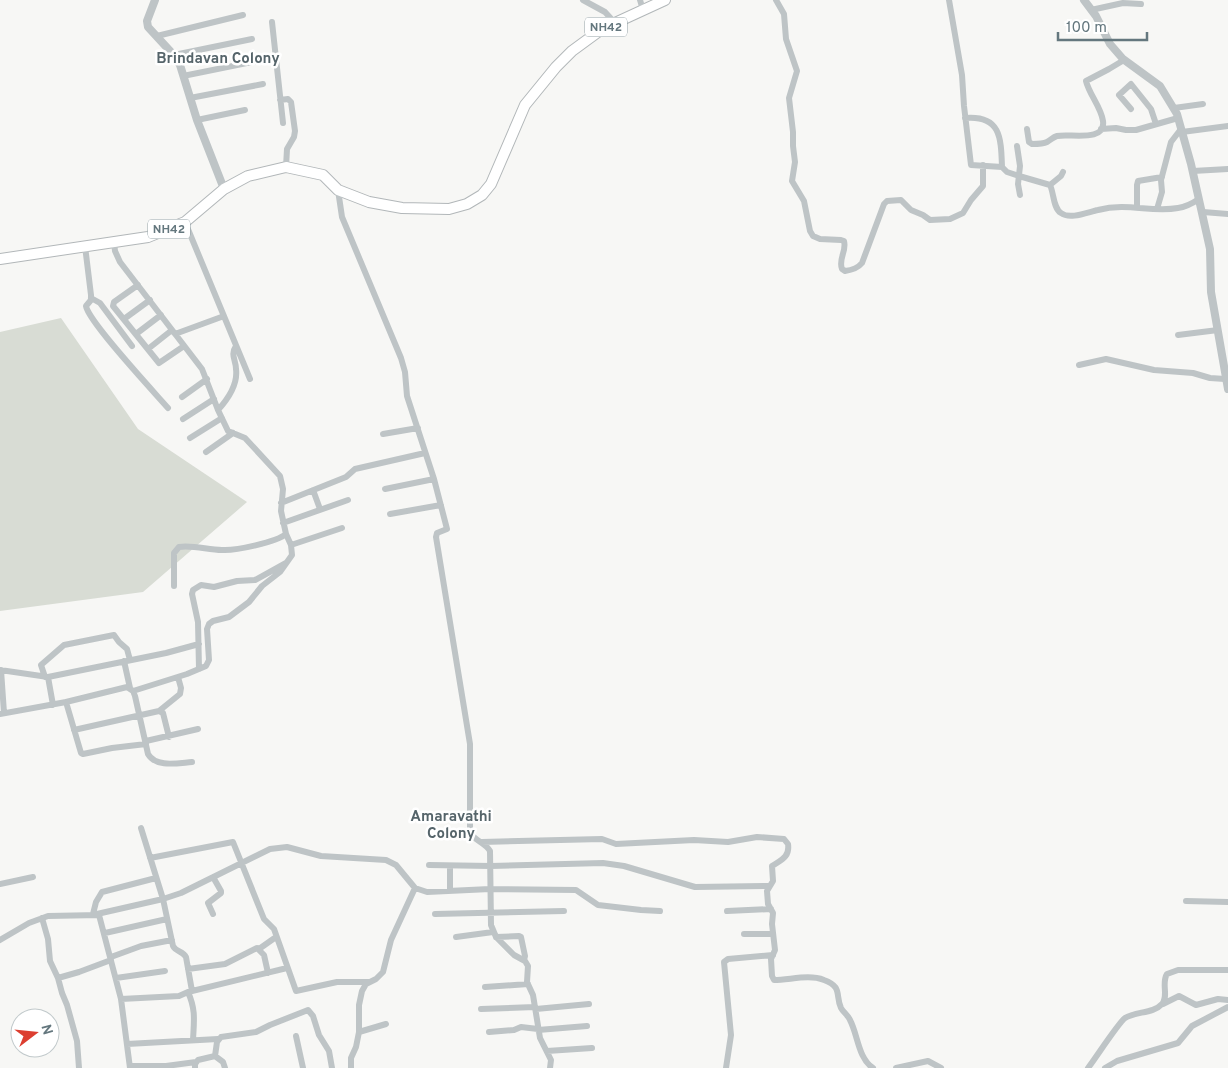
<svg xmlns="http://www.w3.org/2000/svg" width="1228" height="1068" font-family="Overpass,sans-serif">
  <style>
    .green { fill: #d8dcd4 }
    .lines { fill: none; stroke-linecap: round; stroke-linejoin: round }
    .trunk-casing { stroke: #b2b7b9; stroke-width: 12 }
    .minor { stroke: #bec4c6; stroke-width: 6 }
    .tertiary { stroke: #bec4c6; stroke-width: 8 }
    .trunk { stroke: #fff; stroke-width: 10 }
    .labels { text-anchor: middle; stroke-width: 5; stroke-linejoin: round; paint-order: stroke }
    .shield { fill: #fff; stroke: #92a0a5; stroke-width: 1 }
    .shield-label { font-size: 12px; font-weight: bold; fill: #64777e }
    .neighbourhood-label { font-size: 15px; font-weight: bold; fill: #55646a; stroke: #fff }
  </style>
  <rect width="100%" height="100%" fill="#f7f7f5"/>
  <!-- green -->
  <path class="green" d="M61,318l77,111 109,73 -104,90 -143,19v-279z"/>
  <g class="lines">
    <!-- trunk casing -->
    <g class="trunk-casing">
      <path id="trunk" d="M0,259l148,-22 37,-15 39,-33 24,-13 38,-9 37,8 15,15 31,12 33,6 47,1 18,-5 15,-9 9,-11 34,-79 31,-38 16,-16 30,-22 63,-29"/>
    </g>
    <!-- minor -->
    <path class="minor" d="M583,0l22,12 10,11
      M640,0l3,10
      M776,0l8,14 2,25 11,32 -8,27 4,34v14l2,16 -3,19 12,20 6,30 3,5 7,3 21,1 3,1c3,10 -6,18 -2,28l3,2c7,-1 13,-3 17,-8l22,-59 3,-3 14,-1 10,10 12,5 7,5 20,-1 13,-6 8,-13 12,-14v-21
      M949,0l13,75 2,31 7,59 31,2 5,5 12,4 31,9c4,8 3,23 11,28 9,7 27,-1 37,-3 30,-8 53,3 80,-2 8,-1 15,-5 21,-9
      M1091,10l32,-7 18,1
      M272,22l11,101
      M157,36l86,-21
      M174,55l78,-16
      M183,76l74,-15
      M190,98l73,-14
      M280,100l8,-1 3,3 4,29 -1,6 -7,12 -1,18
      M1174,108l29,-4
      M1131,109l-12,-14 12,-11 20,25 5,15
      M965,118c36,-3 36,20 37,49
      M197,120l48,-10
      M1027,129l2,13 3,2c5,0 11,0 15,-2 4,-2 6,-5 10,-6 12,-3 49,7 46,-15 -2,-14 -14,-27 -17,-40l23,-12 15,-9
      M1101,129l15,-1 10,2h10l42,-12
      M1182,132l46,-6
      M1017,146l3,20 -2,18 2,11
      M1193,171l35,-2
      M1050,185l11,-9 2,-4
      M338,190l4,27 59,141 4,14 2,24 27,83 13,50 -10,4 -1,4 34,207v88c4,9 15,10 20,19l1,74 5,12 18,18 11,6 3,5 -1,16 6,13 7,43 11,22 -1,8
      M1137,207v-22l1,-4 24,-4
      M1157,209l5,-17 -1,-12 10,-38 10,-13
      M1203,212l25,2
      M185,222l65,157
      M114,242l1,9 5,11 82,107 16,41 10,21 17,7 35,38 3,13 -2,22 5,23 5,11 1,10 -12,17 -18,14 -13,16 -20,15 -16,4 -4,3 -2,5 2,31 -3,6 -19,8 -54,17
      M85,246l6,49v5l-5,6c2,15 68,86 82,102
      M138,285l-24,17 -1,4 46,57 25,-17
      M91,298l9,5 32,43
      M124,319l26,-19
      M136,334l25,-19
      M175,334l49,-18
      M1178,335l40,-5
      M148,349l24,-19
      M1079,365l27,-6 48,11 39,3 17,5 15,1
      M182,397l25,-18
      M218,410c10,-11 20,-26 18,-41 0,-9 -6,-14 0,-23
      M183,419l31,-20
      M383,434l35,-6
      M190,438l32,-20
      M206,452l27,-19
      M385,489l49,-10
      M313,490l7,19
      M281,503l65,-26 9,-8 70,-16
      M390,514l51,-9
      M283,523l65,-23
      M291,545l51,-17
      M174,586v-33l5,-6c15,-2 29,3 43,3 13,1 55,-8 64,-16
      M124,661l6,27
      M199,669l-1,-47 -6,-28 1,-4 8,-5 13,2 23,-6 18,-1 31,-17
      M0,670l48,7 118,-24 33,-9
      M1,670l3,43
      M45,677l-4,-12 23,-20 50,-10 5,7 8,7 3,11
      M48,677l5,28
      M66,702l15,51 2,1 29,-6 34,-4
      M159,711l21,-17 1,-6 -3,-11
      M0,714l66,-12 61,-15 6,4 2,5 13,58c8,14 30,9 44,8
      M74,730l85,-19 4,2 6,24
      M146,741l52,-12
      M141,828l22,71 10,47c3,6 10,5 13,11l6,34
      M482,842l120,-3 14,5 78,-4 34,2 29,-5 27,2 4,5c2,13 -7,16 -16,22l1,15 -6,10 1,13 5,9 -1,11 3,26 -4,9 1,17 2,4c16,0 35,-6 50,0 19,7 11,15 17,28 2,4 7,7 9,12 8,15 8,38 23,48
      M150,858l83,-16 31,77 10,10 22,62 41,-9h33
      M429,865l62,1 112,-3 21,3 71,21 74,-1
      M0,884l33,-7
      M450,890v-24
      M1186,901l42,1
      M727,911l44,-2
      M93,914l3,-12 6,-10 54,-14
      M97,914l66,-15 18,-6 89,-44 17,-2 34,9 65,4 10,5 19,23
      M213,914l-5,-11 13,-10v-2l-8,-14
      M435,914l129,-3
      M42,918l6,21 2,22 8,17 4,15 5,12 10,36 2,27
      M105,933l62,-14
      M744,934h29
      M456,937l37,-5
      M496,937l23,-1 2,1 4,19 -1,4
      M0,940l29,-17 19,-7 51,-1 22,84 9,69
      M259,949l17,-12
      M111,957l30,-11 31,-6
      M188,969l37,-5 32,-16 7,7 4,18
      M58,978l21,-6 32,-12
      M116,978l49,-7
      M485,987l43,-3
      M188,992c8,18 6,29 5,48
      M121,999l58,-3 9,-4 99,-24
      M1163,1004l16,-8 17,9 22,-6 10,1
      M481,1009l54,-2
      M536,1009l53,-5
      M538,1030l49,-4
      M359,1032l27,-8
      M489,1032l25,-2 7,-3 17,2
      M296,1036l7,32
      M127,1044l91,-5
      M547,1051l45,-3
      M215,1056l8,6 2,6
      M130,1066h36l30,-4
      M195,1068v-4l3,-4 17,-4 2,-14 4,-5 35,-5 14,-7 38,-15 5,6 6,19 10,16 3,17
      M351,1068v-10l5,-11 3,-15v-27l3,-14 4,-7 10,-5 7,-7 8,-32 24,-52 12,4 63,-3 86,1 22,15 43,5 19,1
      M726,1068l5,-33 -7,-73 4,-3 45,-4
      M896,1068l32,-7 13,7
      M1088,1068c7,-9 31,-46 37,-50 11,-7 28,-4 37,-14 7,-8 -1,-21 5,-30l11,-4h50
      M1105,1068l12,-7 61,-18 14,-17 36,-19"/>
    <!-- tertiary -->
    <path class="tertiary" d="M155,0l-8,21 1,6 23,25 9,13 17,55 27,69
      M1084,0l12,16 14,28 13,15 37,27 17,28 14,50 19,85 1,43 17,97"/>
    <!-- trunk -->
    <use href="#trunk" class="trunk"/>
  </g>
  <g class="labels">
    <!-- shield labels -->
    <g class="shield">
      <rect x="585" y="17.5" width="42" height="19" rx="4"/>
      <rect x="148" y="219.5" width="42" height="19" rx="4"/>
    </g>
    <g class="shield-label">
      <text x="606" y="31">NH42</text>
      <text x="169" y="233">NH42</text>
    </g>
    <!-- neighbourhood labels -->
    <g class="neighbourhood-label">
      <text x="218" y="63">Brindavan Colony</text>
      <text x="451" y="821">Amaravathi<tspan x="451" dy="17">Colony</tspan></text>
    </g>
  </g>
  <!-- north arrow -->
  <g transform="translate(35 1033) rotate(74)"><circle r="24" fill="#ffffff" stroke="#c1c9cb"/>
  <path d="M0-4L9 19L0 12L-9 19Z" fill="#dc3e30"/>
  <text y="-8" font-size="14" font-weight="bold" text-anchor="middle" fill="#64777e">N</text>
  </g>
  <!-- scale -->
  <path d="M1058 32v8h89v-8" fill="none" stroke="#64777e" stroke-width="2.5"/>
  <text x="1066" y="32" font-size="15" fill="#64777e" stroke="#ffffff" stroke-width="4" paint-order="stroke">100 m</text>
</svg>
